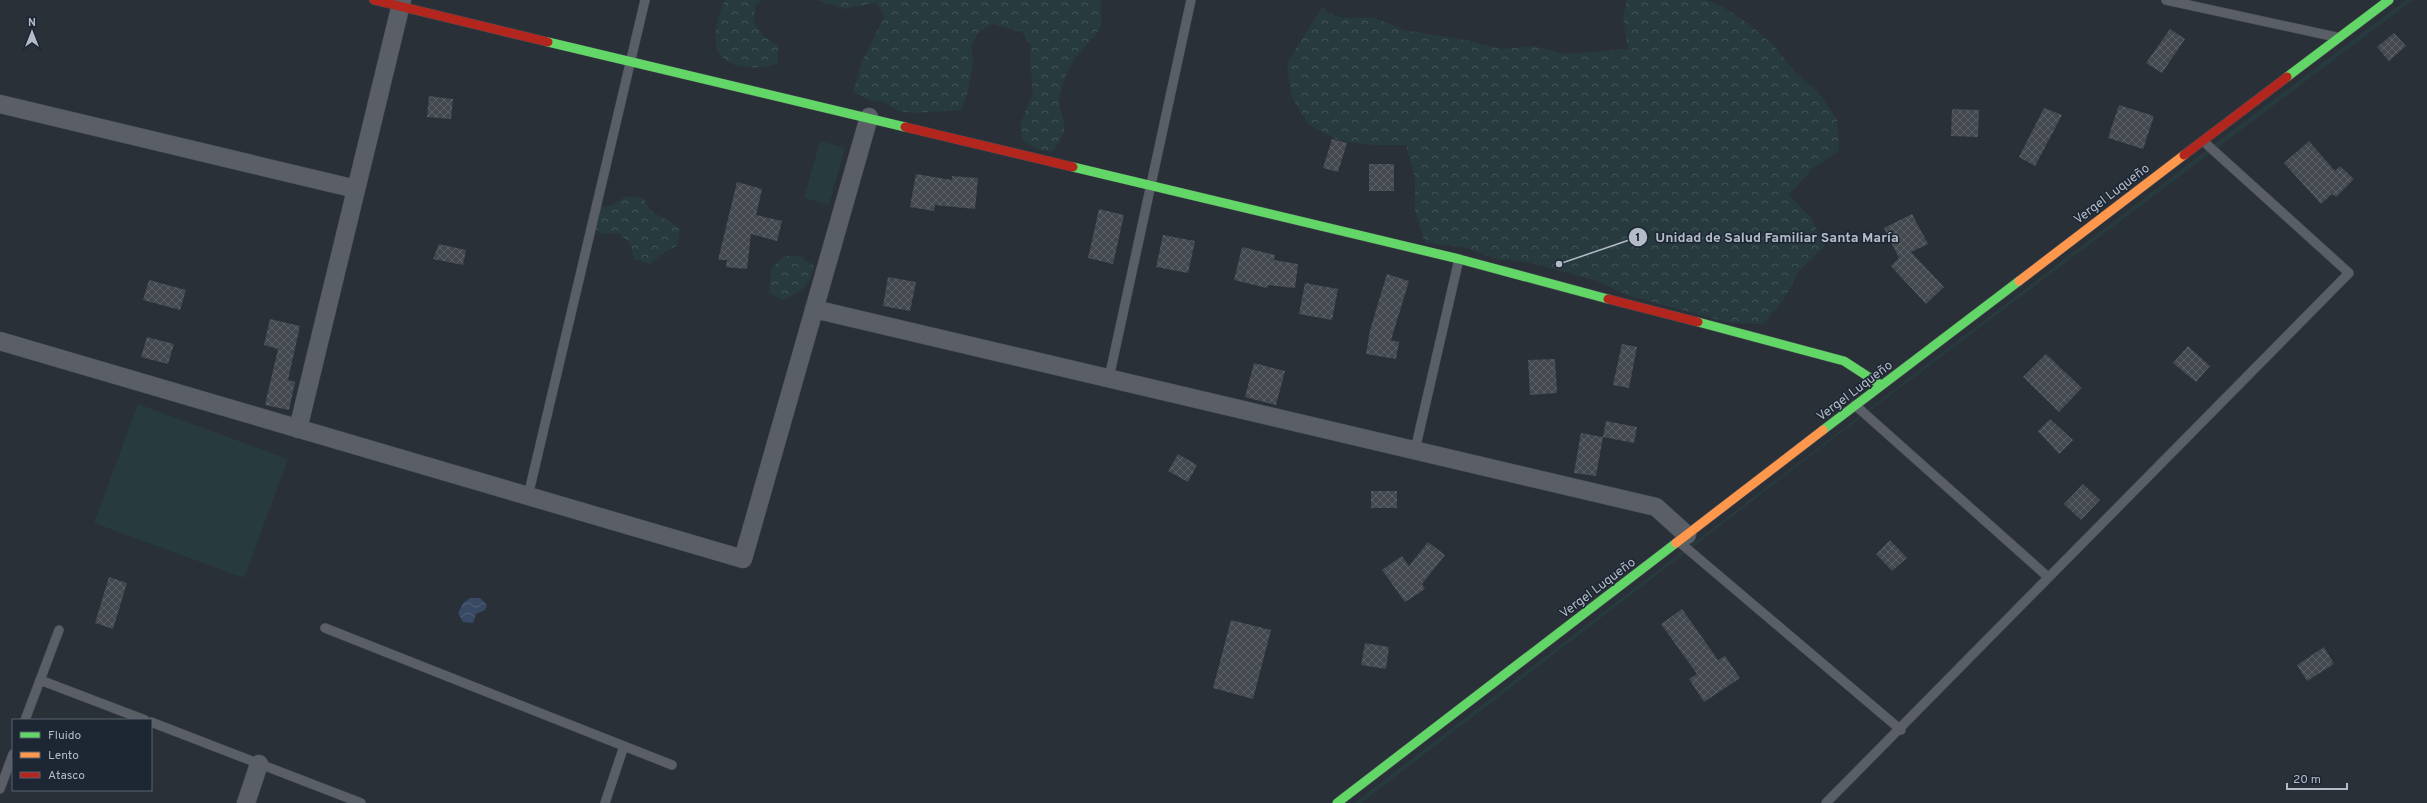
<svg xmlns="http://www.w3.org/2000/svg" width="2427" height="803" font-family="Overpass,sans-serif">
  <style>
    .forest { fill: url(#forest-crowns) }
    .pitch { fill: #273a3e }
    .water { fill: url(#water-waves) }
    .building { fill: url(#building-cross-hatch) }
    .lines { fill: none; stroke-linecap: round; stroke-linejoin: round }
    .lane-casing { stroke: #484c53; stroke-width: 10 }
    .street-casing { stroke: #484c53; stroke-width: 19 }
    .fast-casing { stroke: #484c53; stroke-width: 10 }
    .slow-casing { stroke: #484c53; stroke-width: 10 }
    .jam-casing { stroke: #484c53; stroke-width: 10 }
    .lane { stroke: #5a5e66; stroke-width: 9 }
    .street { stroke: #5a5e66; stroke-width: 18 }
    .fast { stroke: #63d668; stroke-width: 9 }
    .slow { stroke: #ff974d; stroke-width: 9 }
    .jam { stroke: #b3261e; stroke-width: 9 }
    .labels { text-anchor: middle; stroke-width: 3; stroke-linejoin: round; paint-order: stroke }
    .street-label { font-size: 13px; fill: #b4bcc9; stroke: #1d2633 }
    .leader { fill: none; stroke: #b4bcc9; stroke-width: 1.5 }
    .callout-dot { fill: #b4bcc9; stroke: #1d2633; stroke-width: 1.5 }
    .mark-label { font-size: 12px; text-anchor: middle; font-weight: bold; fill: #111 }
    .callout-label { font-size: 14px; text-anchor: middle; font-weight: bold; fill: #b4bcc9; stroke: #1d2633; stroke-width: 3; stroke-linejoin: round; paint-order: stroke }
  </style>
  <defs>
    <pattern id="forest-crowns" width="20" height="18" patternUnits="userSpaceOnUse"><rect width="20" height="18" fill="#273a3e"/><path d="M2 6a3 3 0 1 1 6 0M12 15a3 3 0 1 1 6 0" fill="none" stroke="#445559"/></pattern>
    <pattern id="water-waves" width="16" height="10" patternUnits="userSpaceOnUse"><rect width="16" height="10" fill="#384963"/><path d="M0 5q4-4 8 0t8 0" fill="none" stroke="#526178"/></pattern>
    <pattern id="building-cross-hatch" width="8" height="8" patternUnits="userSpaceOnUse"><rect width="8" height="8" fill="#444950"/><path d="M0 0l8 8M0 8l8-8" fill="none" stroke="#5d6168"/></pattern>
  </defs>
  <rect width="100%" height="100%" fill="#2a3038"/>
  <!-- forest -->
  <path class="forest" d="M725,0h37l-7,6 -1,17 10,13 14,10v17c-12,5 -19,5 -33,4 -39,-3 -32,-40 -20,-67z
    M817,0h284c-1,7 2,18 0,25 -6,15 -20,23 -28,36 -5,8 -9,20 -12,29 -9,28 18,29 -9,62l-16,-3 -14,-9 -1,-17 12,-31 -3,-31 1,-15 -9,-14 -30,-8 -14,9 -7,14 2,16 -6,32 -6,15 -48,3 -15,-2 -14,-9 -15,-2 -16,-8 9,-31 23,-45 -9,-13 -32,6z
    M1627,0h79l17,7 27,18 24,21 21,26 23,20 19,27 2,32 -27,18 -23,26 23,24 12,28 -24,23 -16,29 -21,25 -32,-1 -102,-27 -32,-15 -69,-19 -32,-3 -32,-12 -39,-4 -10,-32v-34l-9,-32h-34l-34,-5 -30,-16 -17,-29 -4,-32 36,-57 5,7 15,5h32l29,12 61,10 37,9 32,-3 31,8 63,-5 -5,-32z
    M627,196l16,2 8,13 29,17 -2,17 -15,8 -13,11 -16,-5 -4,-16 -12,-10 -16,1 -13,-10 6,-15 17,-4z
    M784,256h16l14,10c-5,21 -12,25 -31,34l-14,-7 2,-24z"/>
  <!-- pitch -->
  <path class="pitch" d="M2406,0h7l-561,424 -491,379h-7l867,-664z
    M820,141l25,7 -16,57 -25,-7z
    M138,404l150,55 -44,119 -150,-55z"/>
  <!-- water -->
  <path class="water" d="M470,598h10l7,7 -2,5 -9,4 -3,9 -10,-1 -5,-9 5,-10z"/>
  <!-- building -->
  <path class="building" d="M2170,29l15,10 -23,34 -16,-10z
    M2394,33l12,13 -17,15 -12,-14z
    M429,96l24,3 -2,20 -24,-2z
    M2119,105l35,11 -11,33 -35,-11z
    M2044,108l18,7 -27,51 -16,-9z
    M1952,109l27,1 -1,27 -27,-1z
    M1332,139l15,4 -9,29 -15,-4z
    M2309,141l26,30 5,-5 14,13 -18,18 -4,-3 -11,10 -37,-41z
    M1369,164h25v27h-25z
    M916,174l36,6v-4l26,2 -3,31 -40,-4 -1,6 -24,-4z
    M737,182l25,7 -6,26 26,6 -5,20 -26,-7 -4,35 -21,-2 1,-7h-9z
    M1099,209l25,6 -11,49 -25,-6z
    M1912,214l16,30 -17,8 33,35 -18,17 -35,-38 8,-8 -15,-30z
    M1163,235l32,6 -7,32 -32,-6z
    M439,244l27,6 -3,15 -30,-6z
    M1242,247l33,8 -1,5 24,4 -3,24 -27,-3 -1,3 -33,-8z
    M1387,274l22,7 -18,59 8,2 -3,17 -30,-5 4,-24z
    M888,277l28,5 -6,29 -27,-5z
    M149,280l37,10 -6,20 -37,-10z
    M1305,283l33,6 -6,31 -33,-6z
    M270,319l30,7 -12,54 7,2 -6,28 -24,-5 13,-56 -14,-4z
    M147,337l27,7 -6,20 -27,-7z
    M1622,344l15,3 -8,41 -16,-3z
    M2188,346l22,20 -14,16 -23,-19z
    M2046,354l36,34 -23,24 -36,-35z
    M1555,359l2,34 -27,2 -2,-35z
    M1254,363l31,8 -9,34 -31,-8z
    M2050,419l23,21 -14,14 -21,-23z
    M1606,421l31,6 -3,16 -31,-6z
    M1581,433l22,4 -7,39 -22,-3z
    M1178,454l19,11 -9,17 -20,-11z
    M2083,484l17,16 -19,20 -17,-16z
    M1371,491h26v17h-26z
    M1890,540l17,18 -15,13 -16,-17z
    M1428,542l17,13 -23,29 3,5 -20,13 -23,-32 20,-14 7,10z
    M109,577l18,6 -14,46 -18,-6z
    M1682,609l36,51 7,-4 15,22 -36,24 -15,-23 8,-5 -36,-50z
    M1231,620l40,10 -18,69 -40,-11z
    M1365,643l24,4 -3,22 -25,-4z
    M2324,647l10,17 -27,17 -10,-16z"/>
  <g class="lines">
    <!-- lane casing -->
    <g class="lane-casing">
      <path id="lane" d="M2166,0l170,37
        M1109,378l82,-378
        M1855,405l193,172
        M1415,450l44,-191
        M528,496l117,-496
        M1678,541l223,189
        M325,628l347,137
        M40,680l105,40
        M25,720l34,-90
        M151,722l210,81
        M0,789l13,-35
        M605,803l19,-57
        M1826,803l523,-530 -146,-132"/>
    </g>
    <!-- street casing -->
    <g class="street-casing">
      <path id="street" d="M0,104l356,85
        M814,309l842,198 31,28
        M0,341l743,218 126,-442
        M298,429l104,-429
        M246,803l13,-39"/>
    </g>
    <!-- fast casing -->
    <g class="fast-casing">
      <path id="fast" d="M548,42l357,85
        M2287,77l102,-77
        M1073,167l386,92 149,40
        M1698,322l146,39 37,24
        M1823,430l196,-149
        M1337,803l339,-260"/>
    </g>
    <!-- slow casing -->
    <g class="slow-casing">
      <path id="slow" d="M2019,281l165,-126
        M1676,543l147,-113"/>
    </g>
    <!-- jam casing -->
    <g class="jam-casing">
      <path id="jam" d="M374,0l174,42
        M905,127l168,40
        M2184,155l103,-78
        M1608,299l90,23"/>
    </g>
    <!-- lane -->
    <use href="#lane" class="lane"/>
    <!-- street -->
    <use href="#street" class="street"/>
    <!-- fast -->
    <use href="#fast" class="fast"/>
    <!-- slow -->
    <use href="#slow" class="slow"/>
    <!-- jam -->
    <use href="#jam" class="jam"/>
  </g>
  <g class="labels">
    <!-- street labels -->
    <g class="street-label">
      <text transform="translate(2111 193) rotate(-37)" y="5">Vergel Luqueño</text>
      <text transform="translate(1854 390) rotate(-37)" y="5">Vergel Luqueño</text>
      <text transform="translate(1597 587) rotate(-37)" y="5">Vergel Luqueño</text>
    </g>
  </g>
  <!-- callouts -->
  <path class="leader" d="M1559 264L1638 237"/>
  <g class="callout-dot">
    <circle cx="1559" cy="264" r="4"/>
    <circle cx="1638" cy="237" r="10"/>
  </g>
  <g class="mark-label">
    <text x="1638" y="241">1</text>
  </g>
  <g class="callout-label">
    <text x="1777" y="242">Unidad de Salud Familiar Santa María</text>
  </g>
  <!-- legend -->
  <rect x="12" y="719" width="140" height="72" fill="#1d2633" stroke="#59626f"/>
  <rect x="20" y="732" width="20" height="6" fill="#63d668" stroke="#59626f"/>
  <text x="48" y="739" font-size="12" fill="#b4bcc9">Fluido</text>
  <rect x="20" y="752" width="20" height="6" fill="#ff974d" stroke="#59626f"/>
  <text x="48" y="759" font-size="12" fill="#b4bcc9">Lento</text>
  <rect x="20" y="772" width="20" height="6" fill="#b3261e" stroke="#59626f"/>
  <text x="48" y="779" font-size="12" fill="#b4bcc9">Atasco</text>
  <!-- north arrow -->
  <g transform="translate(32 32)" stroke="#1d2633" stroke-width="3" paint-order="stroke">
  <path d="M0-3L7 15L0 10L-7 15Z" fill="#b4bcc9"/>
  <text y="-6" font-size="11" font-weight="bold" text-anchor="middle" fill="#b4bcc9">N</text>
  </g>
  <!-- scale -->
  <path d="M2287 783v6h60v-6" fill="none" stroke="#b4bcc9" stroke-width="2"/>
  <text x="2293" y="783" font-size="12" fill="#b4bcc9" stroke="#1d2633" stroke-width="3" paint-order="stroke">20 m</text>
</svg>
